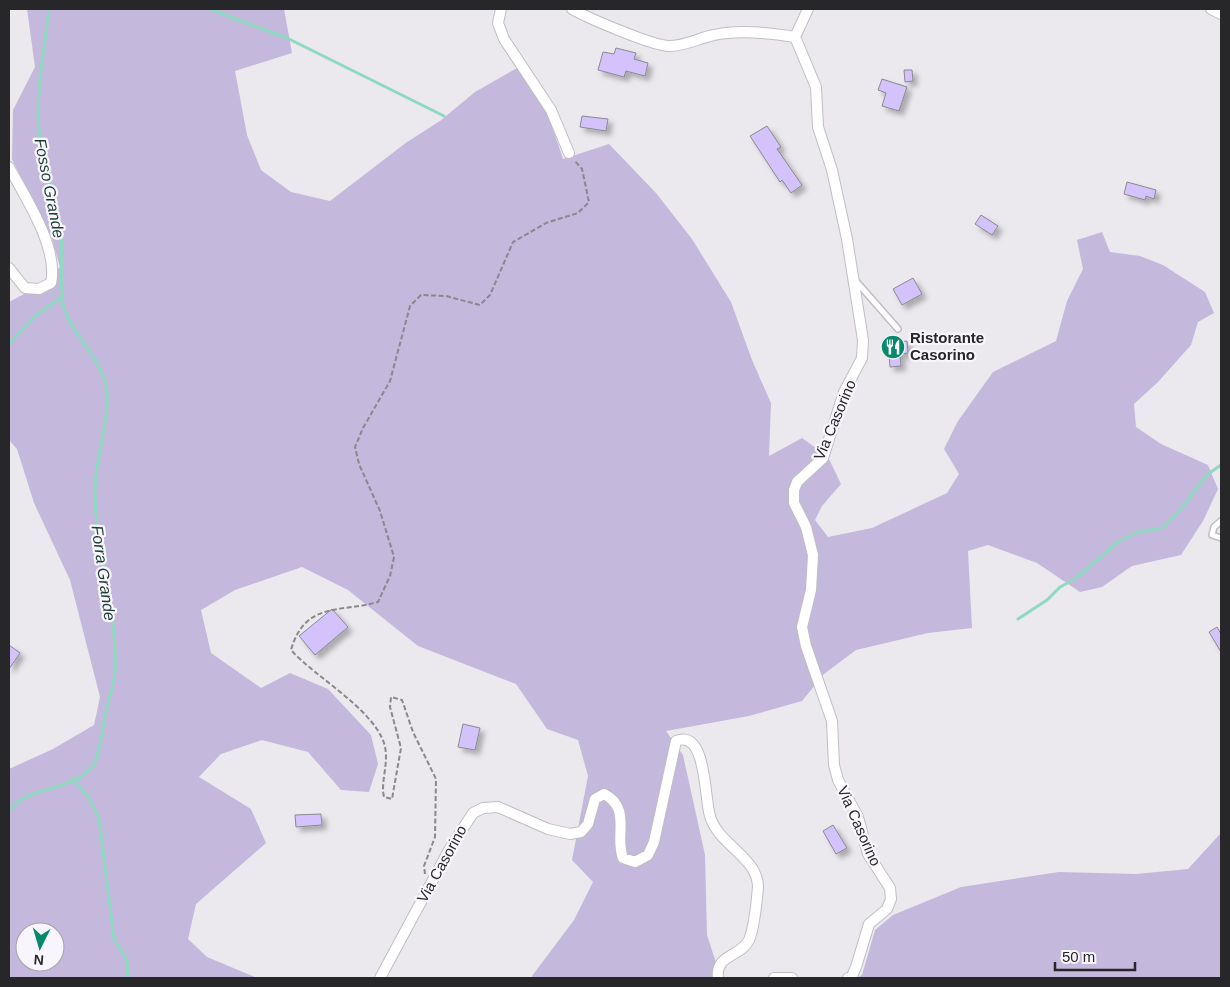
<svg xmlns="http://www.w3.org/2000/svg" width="1230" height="987" font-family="Helvetica,sans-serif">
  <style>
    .green { fill: #c4b8dd; fill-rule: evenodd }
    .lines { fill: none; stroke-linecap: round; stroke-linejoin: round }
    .stream { stroke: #8fd9c0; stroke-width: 3 }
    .building { fill: #d4c2fc; stroke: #8a898d; filter: url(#shadow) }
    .service-casing { stroke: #bfbec3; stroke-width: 8 }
    .minor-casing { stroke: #bfbec3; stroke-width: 12 }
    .path { stroke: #89888b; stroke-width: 2; stroke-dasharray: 5 2.5; stroke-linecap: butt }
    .service { stroke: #fff; stroke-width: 5 }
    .minor { stroke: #fff; stroke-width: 10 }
    .labels { text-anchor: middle; stroke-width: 4.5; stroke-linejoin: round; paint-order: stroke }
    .poi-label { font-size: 15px; font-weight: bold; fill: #272628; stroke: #f8f6fc; text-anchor: start }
    .street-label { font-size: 15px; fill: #272628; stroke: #f8f6fc }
    .water-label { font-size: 16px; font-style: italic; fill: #1b3d32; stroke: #f8f6fc }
  </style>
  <defs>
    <filter id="shadow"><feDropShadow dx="4.5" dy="4.5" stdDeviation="2.5" flood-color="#0004"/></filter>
  </defs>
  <rect width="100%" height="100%" fill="#ebe9ee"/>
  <!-- green -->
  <path class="green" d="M27,9h257l8,44 -57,18 12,64 14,35 30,22 39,9 77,-59 33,-21 35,-29 42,-24 31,46 15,45 46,-15 47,49 36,46 39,63 21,58 19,43 -2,53 33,-18 26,19 13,27 -19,22 -7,14 13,17 44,-9 75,-35 12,-19 -15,-25 14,-28 35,-49 63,-31 11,-40 16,-32 -6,-29 25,-8 8,20 30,4 23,9 42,27 9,21 -16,9 -7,23 -33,37 -24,22 2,23 25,17 47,21 10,24 -15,32 -22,34 -49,11 -30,21 -22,5 -43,-29 -49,-18 -20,6 4,77 -44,5 -72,17 -32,24 -22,27 -53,15 -83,15 17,24 22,100 2,80 14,43h-189v-2l42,-56 19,-38 -21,-22 16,-84 -10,-36 -31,-11 -31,-45 -98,-38 -70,-56 -46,-23 -67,23 -34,20 10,43 50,35 29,-15 38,16 43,46 7,29 -9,28 -28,-2 -33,-38 -46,-12 -41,14 -22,23 52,32 15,34 -70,61 -8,35 19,18 50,21h-248v-209l44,-20 41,-24 6,-28 -30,-117 -36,-77 -17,-54 -8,-9v-138l30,-16 21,-19 -8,-28 -40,-80 1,-49 22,-43zM25,932h30v30h-30z
    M1221,833v145h-364l5,-3 13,-45 18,-15 68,-28 98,-15 77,2 52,-5z"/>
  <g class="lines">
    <!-- stream -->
    <path class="stream" d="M210,9l77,29 157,78
      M9,344l26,-28 23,-16 5,-6
      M1018,619l29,-19 13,-13 15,-8 44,-38 19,-9 24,-4 18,-18 28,-36 13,-9
      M73,779l15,18 11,21 15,121 13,21 1,18
      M9,810c4,-4 9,-8 13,-11 21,-12 61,-13 73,-37 5,-10 8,-36 10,-47 3,-14 9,-29 10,-43 3,-62 -21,-121 -20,-183 0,-31 17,-76 11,-104 -7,-30 -33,-49 -42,-77 -5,-19 -1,-53 -3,-74 -4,-36 -19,-68 -22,-103 -4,-40 6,-83 10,-122"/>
  </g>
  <!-- building -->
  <path class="building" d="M616,48l20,5 -2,6 14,4 -3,13 -19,-5 -2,6 -26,-7 5,-18 11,2z
    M904,70h8l1,11 -8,1z
    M882,79l25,8 -8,24 -17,-5 4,-13 -8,-3z
    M582,116l26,3 -2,12 -26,-4z
    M767,126l14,21 -4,2 25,36 -11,8 -9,-13 -2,2 -30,-46z
    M1127,182l29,8 -2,9 -8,-3 -1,4 -21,-6z
    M981,215l17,11 -6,9 -17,-11z
    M913,278l9,16 -20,11 -9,-16z
    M907,341l1,12 -8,1 1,12 -11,1 -2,-24z
    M332,609l16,18 -33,28 -16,-19z
    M1217,627l4,7v18l-12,-20z
    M9,645l11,8 -11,16z
    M463,724l17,4 -5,22 -17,-3z
    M321,814l1,11 -26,2 -1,-12z
    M833,825l14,23 -11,6 -13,-23z"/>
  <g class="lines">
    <!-- service casing -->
    <g class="service-casing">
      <path id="service" d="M855,280l43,49
        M1221,521l-7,6 -2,8 9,3"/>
    </g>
    <!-- minor casing -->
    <g class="minor-casing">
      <path id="minor" d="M501,9l-3,14 6,16 47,71 18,43
        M572,9c16,9 81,37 97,37 16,0 30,-8 45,-11 25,-6 56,-2 81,2
        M808,9l-13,28 21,50 2,40 14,43 15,69 16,101 -1,18 -18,34 -21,66 -26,24 -3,8v13l12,24 7,28 -2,35 -9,37 4,19 26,75 2,44 4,15 20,37 10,37 22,34 1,11 -4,10 -18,15 -13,43 -4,9 -4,2
        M1211,9l10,5
        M9,167c16,30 50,81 42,116l-12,6 -14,-1 -16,-20
        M380,978l69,-128 24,-37 10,-5 15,-1 50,22 22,5 11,-2 7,-8 7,-25 9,-5c28,14 10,43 19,64l12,4 13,-7 6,-13 22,-101c31,-12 28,56 34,75 8,29 48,41 48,71 -1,12 -4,41 -9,53 -8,17 -34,14 -31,38
        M774,978h18"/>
    </g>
    <!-- path -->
    <path class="path" d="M425,874l-1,-8 11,-29 1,-58 -23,-47 -11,-32 -11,-3 -1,10 11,41 -9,51 -8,-2c-4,-15 6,-35 0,-54 -12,-35 -69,-66 -93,-93 14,-49 49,-37 87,-48l12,-26 4,-19 -14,-46 -21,-47 -4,-17 8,-19 27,-47 20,-75 11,-11 25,1 34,9 10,-10 23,-53 33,-19 32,-10 11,-11 -7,-33 -7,-8"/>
    <!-- service -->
    <use href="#service" class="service"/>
    <!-- minor -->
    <use href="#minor" class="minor"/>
  </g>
  <!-- icons -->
  <defs>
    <g id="restaurant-disc" transform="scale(1.25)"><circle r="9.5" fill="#09896c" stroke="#f8f6fc"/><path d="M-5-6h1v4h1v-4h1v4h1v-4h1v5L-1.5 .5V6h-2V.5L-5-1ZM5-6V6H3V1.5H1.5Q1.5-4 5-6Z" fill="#fff"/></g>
  </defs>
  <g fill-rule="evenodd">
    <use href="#restaurant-disc" x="893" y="347"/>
  </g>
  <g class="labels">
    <!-- poi labels -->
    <g class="poi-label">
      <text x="910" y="343">Ristorante<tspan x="910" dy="17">Casorino</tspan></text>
    </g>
    <!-- street labels -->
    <g class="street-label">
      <text transform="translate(835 420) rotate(-67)" y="5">Via Casorino</text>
      <text transform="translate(859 826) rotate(66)" y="5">Via Casorino</text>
      <text transform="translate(442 864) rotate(-61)" y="5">Via Casorino</text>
    </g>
    <!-- water labels -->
    <g class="water-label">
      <text transform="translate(50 188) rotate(79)" y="6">Fosso Grande</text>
      <text transform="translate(104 573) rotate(82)" y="6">Forra Grande</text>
    </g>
  </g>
  <!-- border -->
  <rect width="1230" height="987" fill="none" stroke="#272628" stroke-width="20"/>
  <!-- north arrow -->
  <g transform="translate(40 947) rotate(185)"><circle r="24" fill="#f8f6fc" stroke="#a4a3a7"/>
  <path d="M0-4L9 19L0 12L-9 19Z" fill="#09896c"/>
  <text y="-8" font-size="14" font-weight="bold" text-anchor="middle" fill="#272628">N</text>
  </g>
  <!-- scale -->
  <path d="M1055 962v8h80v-8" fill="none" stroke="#272628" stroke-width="2.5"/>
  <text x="1062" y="962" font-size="15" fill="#272628" stroke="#f8f6fc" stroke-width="4" paint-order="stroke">50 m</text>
</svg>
